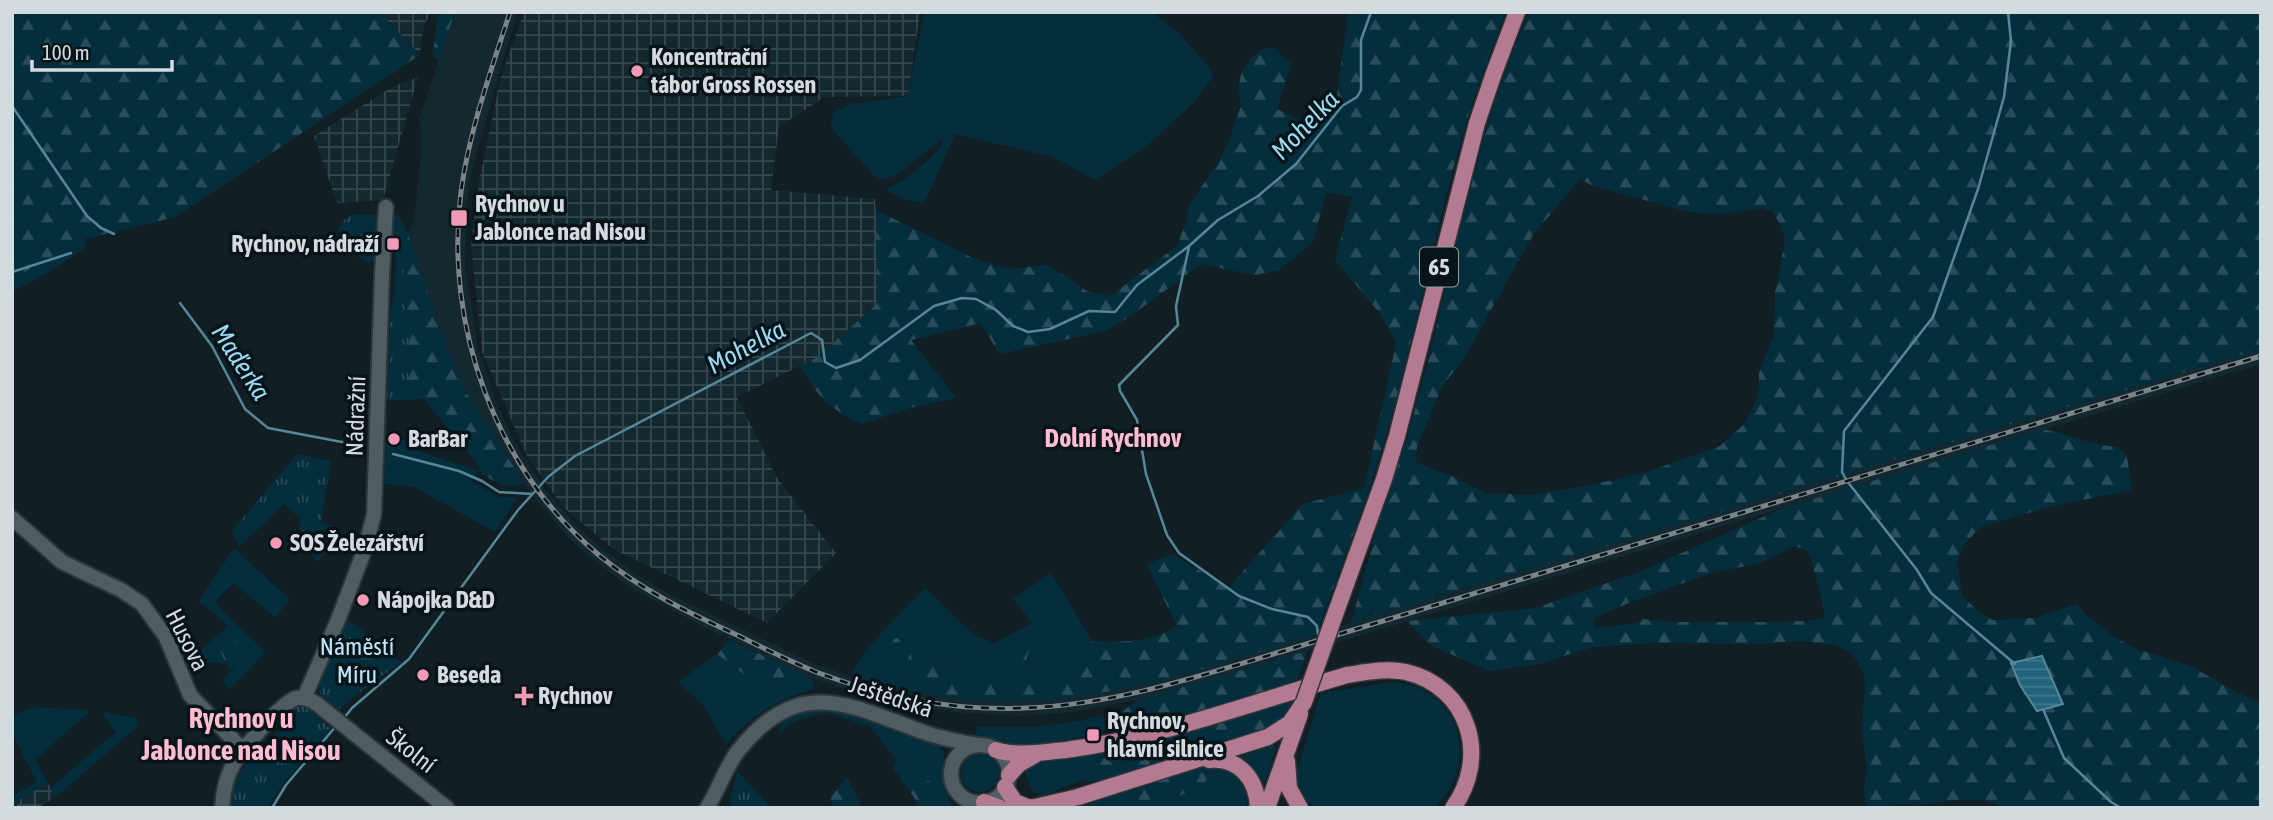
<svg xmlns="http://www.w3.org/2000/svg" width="2273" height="820" font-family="'Asap Condensed',sans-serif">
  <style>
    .built { fill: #142830 }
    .industrial { fill: url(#industrial-grid) }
    .green { fill: #052e3d }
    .forest { fill: url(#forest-firs); fill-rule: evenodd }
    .park { fill: url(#park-tufts) }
    .water { fill: url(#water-rules); stroke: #568799; stroke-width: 2 }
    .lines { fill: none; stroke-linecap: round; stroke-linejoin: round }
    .stream { stroke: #568799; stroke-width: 2.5 }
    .secondary-casing { stroke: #2f363a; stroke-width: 18 }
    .primary-casing { stroke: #2f363a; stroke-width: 19 }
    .secondary { stroke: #4f5d63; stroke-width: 14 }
    .primary { stroke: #b37b92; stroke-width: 16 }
    .rail-casing { stroke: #7a8489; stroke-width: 5 }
    .rail { stroke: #091419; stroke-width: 2.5; stroke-dasharray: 8; stroke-linecap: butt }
    .primary-bridge-casing { stroke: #2f363a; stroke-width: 19; stroke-linecap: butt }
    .primary-bridge { stroke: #b37b92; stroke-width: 16 }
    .poi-dot { fill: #f09ab6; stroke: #091419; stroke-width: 2.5 }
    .labels { text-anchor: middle; stroke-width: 7; stroke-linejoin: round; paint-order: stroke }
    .shield { fill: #091419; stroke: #969fa4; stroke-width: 2 }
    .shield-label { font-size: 23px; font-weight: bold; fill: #d3dbdf }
    .poi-label { font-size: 24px; font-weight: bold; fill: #d3dbdf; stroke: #091419; text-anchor: start }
    .street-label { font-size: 24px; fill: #d3dbdf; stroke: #091419 }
    .park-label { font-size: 24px; fill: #bde7f9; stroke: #091419 }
    .water-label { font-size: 26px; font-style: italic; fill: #9bdbf6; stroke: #091419 }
    .neighbourhood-label { font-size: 26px; font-weight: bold; fill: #febcd1; stroke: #091419 }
    .quarter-label { font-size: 28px; font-weight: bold; fill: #febcd1; stroke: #091419 }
  </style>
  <defs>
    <pattern id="industrial-grid" width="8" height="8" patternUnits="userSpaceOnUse" patternTransform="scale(1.75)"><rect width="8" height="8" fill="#142830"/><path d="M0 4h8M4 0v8" fill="none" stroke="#35474e"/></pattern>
    <pattern id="forest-firs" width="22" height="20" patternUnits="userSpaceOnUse" patternTransform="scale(1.75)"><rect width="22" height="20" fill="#052e3d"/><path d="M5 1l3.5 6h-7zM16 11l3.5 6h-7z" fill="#294c59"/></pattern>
    <pattern id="park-tufts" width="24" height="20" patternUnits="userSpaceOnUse" patternTransform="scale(1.75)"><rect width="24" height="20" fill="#052e3d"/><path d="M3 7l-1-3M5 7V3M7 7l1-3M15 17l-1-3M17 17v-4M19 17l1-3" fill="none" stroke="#294c59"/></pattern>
    <pattern id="water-rules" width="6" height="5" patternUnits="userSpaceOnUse" patternTransform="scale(1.75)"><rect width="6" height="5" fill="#20637b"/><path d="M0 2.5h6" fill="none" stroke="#40798d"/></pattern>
  </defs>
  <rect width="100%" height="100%" fill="#111e23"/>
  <!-- built -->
  <path class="built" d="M455,12h62l-44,155 -5,27 -3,71 13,82 16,50 19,42 31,49 36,41 20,18 39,29 32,19 146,70 52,17 36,9 61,8 55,2 44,-3 69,-12 154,-44 973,-293v15l-969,292 -154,44 -72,13 -45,3 -57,-3 -62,-8 -37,-9 -53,-18 -108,-51 -73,-39 -40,-30 -21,-19 -37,-43 -17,-26 -50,-78 -24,-58 -34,-101 6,-13 8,-77 -3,-23z"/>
  <!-- industrial -->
  <path class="industrial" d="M384,12h46l-7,18 -3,25 -32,-34z
    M524,12h396l-12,84 -84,1 -45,30 -8,63 104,9 6,101 -65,58 -79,39 40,81 59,75 -69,70 -154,-74 -50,-42 -36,-51 -45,-104 -11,-108 8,-62 22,-106z
    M418,77l-35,123 -46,3 -23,-67 78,-49z
    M48,783l8,14 -19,11h-19l-3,-6z"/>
  <!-- green -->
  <path class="green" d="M924,12h228l27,21 32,37 2,7 -20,26 -47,44 -51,33 -42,-23 -98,-23 -28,64 -4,5 -17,-3 -21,-10c26,-13 38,-24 57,-45v-6l-47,37 -17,4 -45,-50 -2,-7 2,-10 18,-9 57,-8z
    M85,239l2,7c-24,18 -48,32 -75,46v-13z
    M386,439l30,2 3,10 58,19 -5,12 27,15 18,1 -22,34 -81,-45 -30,-3z
    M234,548l56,52 -15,17 -41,-34 -20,19 52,50 -36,37 -8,-8 10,-11 5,1 -16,-20 4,13c-19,-5 -21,1 -35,13l-5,-13 43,-38 -29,-25z
    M1051,573l41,68 -23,24 -11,15c-19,1 -20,-1 -32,-16l3,-8 -12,11 1,9 -4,4 -46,-1 -20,-11 -25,14 20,15 -38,-6 -54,-15c13,-30 51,-64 74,-88l49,47 20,8 38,-20 -19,-24z
    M717,654l43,32 21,-3 20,1 11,-6 2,10c-43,16 -56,23 -88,56l-22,-38 -26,-24z
    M1394,682c66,6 88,82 40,126h-118l-9,-6 -7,-9 -4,-19 25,-81z
    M1293,701l-10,18 -12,8 3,-21z
    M35,707l53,3v3l-53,47 13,23 -32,19 2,6h-6v-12l25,-14 -25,-49v-18z
    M827,708l42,12 70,25 5,6 3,42 6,15h-13l7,-15 -51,-33 -25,-33 -40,-13 -17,1 -24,8 -11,10 2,-10 24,-13z
    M1123,711l5,13 13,6 -30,2 -2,-2h-11v3l-40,9 -42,4 -41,-10 2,-9h57l45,-6z
    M105,712l32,6 1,8 -82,71 -6,-9 66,-56 -13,-17z
    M1273,745l3,2 -11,34 -4,1 -8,-12 -14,-13z
    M1114,749l-21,13 31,14 -36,6 -3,-2c-16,4 -29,11 -44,16l-10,-6 -8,-24 20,-7z
    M961 773a19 19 0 1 1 38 0a19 19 0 1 1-38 0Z
    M1212,767c23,3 37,16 35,41h-96l48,-21z
    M1120,792l9,16h-67z"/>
  <!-- forest -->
  <path class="forest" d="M12,12h372l4,9 32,34 -245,162 -90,22 -73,40z
    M441,12h14l-16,48 -6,-4 4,-37z
    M1348,12h158c-14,37 -29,73 -40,111 -30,102 -50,207 -79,309 -20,69 -46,135 -71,202 -108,33 -220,74 -335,66 -23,-1 -50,0 -61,-24l3,-9 11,-5 34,17 46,1c8,-9 1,-16 -6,-24l16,-11 5,4 -3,15c12,15 13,17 32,16l11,-15 23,-24c30,2 59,1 85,-15l-30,-61 24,-11 58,33 74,-83 61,-16 32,-144 -14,-28 -47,-56 17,-63 -26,-5 -13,50 -34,28 -25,5 -53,-11 -69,51 -26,16 -107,23 -18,-31 -70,17 45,58 -46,10 -48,16c-34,-16 -43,-26 -62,-58l16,-8 61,-54 -1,-94 99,49 34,10 38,-4 22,13 19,14 22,4 67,-50 10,-27 1,-12 29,-43 11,-21 13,-37 -3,-17 3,-15 6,-11 14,-14 13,-1 17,16 -14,45 32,15 27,-23z
    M1529,12h732v337l-910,274 26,-95 30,-89 22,-82 30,-125 28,-106 16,-49zM1580,179l13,7 96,26 34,2 38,-6 11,3 9,15 4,15 -10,51 -1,43 -15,38 -1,24 -14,27 -24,22 -73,26 -61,14 -54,9 -46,-2 -30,-15 -39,-15 -1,-4 1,-12 26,-62 20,-25 70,-125z
    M398,233h10l34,101 24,58 58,91c-18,9 -32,-3 -47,-13l3,-3 -56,-68 -14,1 -2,-20 1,-49 -3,-16 -3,-55z
    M2044,429l56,16 18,2 9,9 5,34 -79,16 -73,21 -16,18 -7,16 5,35 16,15 14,9 43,-2 42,-14 7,9 27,22 25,14 55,17 45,26 25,11v105h-255l-23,-8h-30l-36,6 -10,-2 -36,4 -6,-5 -1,-17 3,-16 -5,-41 3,-43 -2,-14 -11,-19 -17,-8 -36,-4 -43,3 -103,-1 -60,4 -54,17 -50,7 -59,-26 -23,-24 128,-13 104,-36 144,-64zM1792,547c10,0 14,2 19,11l14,56 -2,4 -15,3 -39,1h-95l-32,-3 -2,4 -45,5 -1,-2 1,-8 36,-16 83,-30 44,-8z
    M906,637l4,7 2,19 -7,5c-14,-5 -18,-18 -10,-30z
    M729,640l83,38 -11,6 -20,-1 -21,3 -43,-32z
    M234,641c17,7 12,19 3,30 -11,-2 -13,-10 -16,-20l3,-6z
    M1307,651l-11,33 -155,46c-12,-2 -14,-7 -18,-19l15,-11z
    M1274,706l-4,21 -3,5 -143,44 -19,-3 -10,-4 -2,-6 21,-14z
    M896,760l51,33 -7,15h-29l6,-6 -23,-33z
    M1212,767l1,7 -14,13 -48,21h-22l-9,-16 77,-24z
    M847,777l15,31h-28l-4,-10z"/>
  <!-- park -->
  <path class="park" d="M352,214l25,1 -1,45 -8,3c-17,-12 -46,-30 -16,-49z
    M393,214l6,2 9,17 -10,1 5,26 3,55 3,16 -1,49 2,20h-23l3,-83 4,-21 2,-32 -4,-39z
    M297,454l34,7 -10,61 11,4 -2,19 -12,17 -19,-26 1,-18 -16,-14 -45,43 -7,-16z
    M347,619l54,43 -49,36 -15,13c-13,-11 -20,-13 -17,-32z
    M294,707h12l25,22 -48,55 -16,24h-36l1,-20 25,-46 8,3 24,-24 -5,-7z
    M737,771l31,33 7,4h-44l-1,-7z"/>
  <!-- water -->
  <path class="water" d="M2042,656l21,48 -26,7 -17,-26 -9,-22z"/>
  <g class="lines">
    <!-- stream -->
    <path class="stream" d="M2008,12l3,29 -7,56 -26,92 -45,128 -89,114 -2,41 5,9 70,89 14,23 84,71
      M12,106l75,110 14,12 13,6
      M1189,247l-13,59 2,19 -59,60 1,6 17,29 9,54 21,61 12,18 60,43 33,13 36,8 9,9 1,8
      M12,272l59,-19
      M180,303l32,43 33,63 23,19 95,18
      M393,454l66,17 23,10 17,11 33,2
      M2043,709l21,49 47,44 10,6
      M344,718l8,-10 57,-49 109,-149 30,-33 27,-21 236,-123 11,7 3,22 11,6 24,-8 74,-54 28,-8 14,1 20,11 17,16 15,6 22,-3 39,-18 26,1 22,-27 52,-39 29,-26 40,-24 38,-32 46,-58 15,-9 4,-7v-50l10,-28
      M272,808l14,-23 51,-60"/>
    <!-- secondary casing -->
    <g class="secondary-casing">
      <path id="secondary" d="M12,518l50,44 59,28 21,14 24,33 24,58 53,55
        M304,698l34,-78 28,-74 8,-32 8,-240 4,-67
        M951 774a29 29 0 1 1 58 0a29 29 0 1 1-58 0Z
        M222,808c1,-14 4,-31 11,-43 7,-13 50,-65 64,-67 7,-1 14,2 20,6l130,104
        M707,808c12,-19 18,-40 31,-57 62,-78 112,-45 188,-18 17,6 35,9 53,12"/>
    </g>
    <!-- primary casing -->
    <g class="primary-casing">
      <path id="primary" d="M1332,623l52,-144 13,-43 80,-313 17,-50 23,-61
        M996,750c22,7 48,2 70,0 96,-13 188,-48 281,-75 20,-3 39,-7 59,-3 63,15 84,85 47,136
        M1209,760c30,-3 48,19 49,48
        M1287,761l2,27 11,20
        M1009,775l10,-11 16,-9
        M1005,787l10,15 10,4
        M984,802l16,6
        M1014,808l21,-1 43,-10 190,-60 22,-14 14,-21
        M1267,808l33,-94"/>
    </g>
    <!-- secondary -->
    <use href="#secondary" class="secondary"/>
    <!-- primary -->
    <use href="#primary" class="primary"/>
    <!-- rail casing -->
    <g class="rail-casing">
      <path id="rail" d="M510,12c-19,59 -41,119 -49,180 -17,134 34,277 139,364 41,34 89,57 137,79 26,13 52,26 79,37 66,25 137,39 208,36 92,-3 179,-33 266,-59l971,-293"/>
    </g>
    <!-- rail -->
    <use href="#rail" class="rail"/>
    <!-- primary-bridge casing -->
    <g class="primary-bridge-casing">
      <path id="primary-bridge" d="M1304,702l28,-79"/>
    </g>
    <!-- primary-bridge -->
    <use href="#primary-bridge" class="primary-bridge"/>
  </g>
  <!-- markers -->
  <g class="poi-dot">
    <circle cx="637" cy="71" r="7"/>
    <rect x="450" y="209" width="18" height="18" rx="3.5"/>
    <rect x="386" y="237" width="14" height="14" rx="3.5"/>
    <circle cx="394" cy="439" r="7"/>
    <circle cx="276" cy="543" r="7"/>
    <circle cx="363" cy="600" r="7"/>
    <circle cx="423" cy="675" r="7"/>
    <path d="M520.5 685.5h7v7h7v7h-7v7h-7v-7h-7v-7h7z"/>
    <rect x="1086" y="728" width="14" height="14" rx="3.5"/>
  </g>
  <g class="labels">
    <!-- shield labels -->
    <rect class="shield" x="1420" y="247.5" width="38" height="39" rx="5"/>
    <g class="shield-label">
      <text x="1439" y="275">65</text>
    </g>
    <!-- poi labels -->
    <g class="poi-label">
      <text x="651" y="65">Koncentrační<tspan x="651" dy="28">tábor Gross Rossen</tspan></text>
      <text x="475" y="212">Rychnov u<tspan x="475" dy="28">Jablonce nad Nisou</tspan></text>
      <text x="379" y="252" text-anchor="end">Rychnov, nádraží</text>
      <text x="408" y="447">BarBar</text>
      <text x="290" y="551">SOS Železářství</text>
      <text x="377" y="608">Nápojka D&amp;D</text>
      <text x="437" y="683">Beseda</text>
      <text x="538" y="704">Rychnov</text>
      <text x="1107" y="729">Rychnov,<tspan x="1107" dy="28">hlavní silnice</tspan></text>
    </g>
    <!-- street labels -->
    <g class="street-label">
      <text transform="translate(356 416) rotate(-88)" y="8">Nádražní</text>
      <text transform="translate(187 640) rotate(63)" y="8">Husova</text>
      <text transform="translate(891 697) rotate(18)" y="8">Ještědská</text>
      <text transform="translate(411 751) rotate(38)" y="8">Školní</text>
    </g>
    <!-- park labels -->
    <g class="park-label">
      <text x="357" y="655">Náměstí<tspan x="357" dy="28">Míru</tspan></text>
    </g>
    <!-- water labels -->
    <g class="water-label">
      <text transform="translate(1305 125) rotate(-46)" y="9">Mohelka</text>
      <text transform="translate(746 347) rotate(-28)" y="9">Mohelka</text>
      <text transform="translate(241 362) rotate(57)" y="9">Maďerka</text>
    </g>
    <!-- neighbourhood labels -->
    <g class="neighbourhood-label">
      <text x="1113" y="447">Dolní Rychnov</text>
    </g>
    <!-- quarter labels -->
    <g class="quarter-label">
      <text x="241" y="728">Rychnov u<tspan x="241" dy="32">Jablonce nad Nisou</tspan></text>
    </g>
  </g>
  <!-- border -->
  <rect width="2273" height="820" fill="none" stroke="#d3dbdf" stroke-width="28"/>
  <!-- scale -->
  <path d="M32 60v10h140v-10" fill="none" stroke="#d3dbdf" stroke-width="3.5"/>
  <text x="42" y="60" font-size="21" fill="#d3dbdf" stroke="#091419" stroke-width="5" paint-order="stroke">100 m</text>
</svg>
